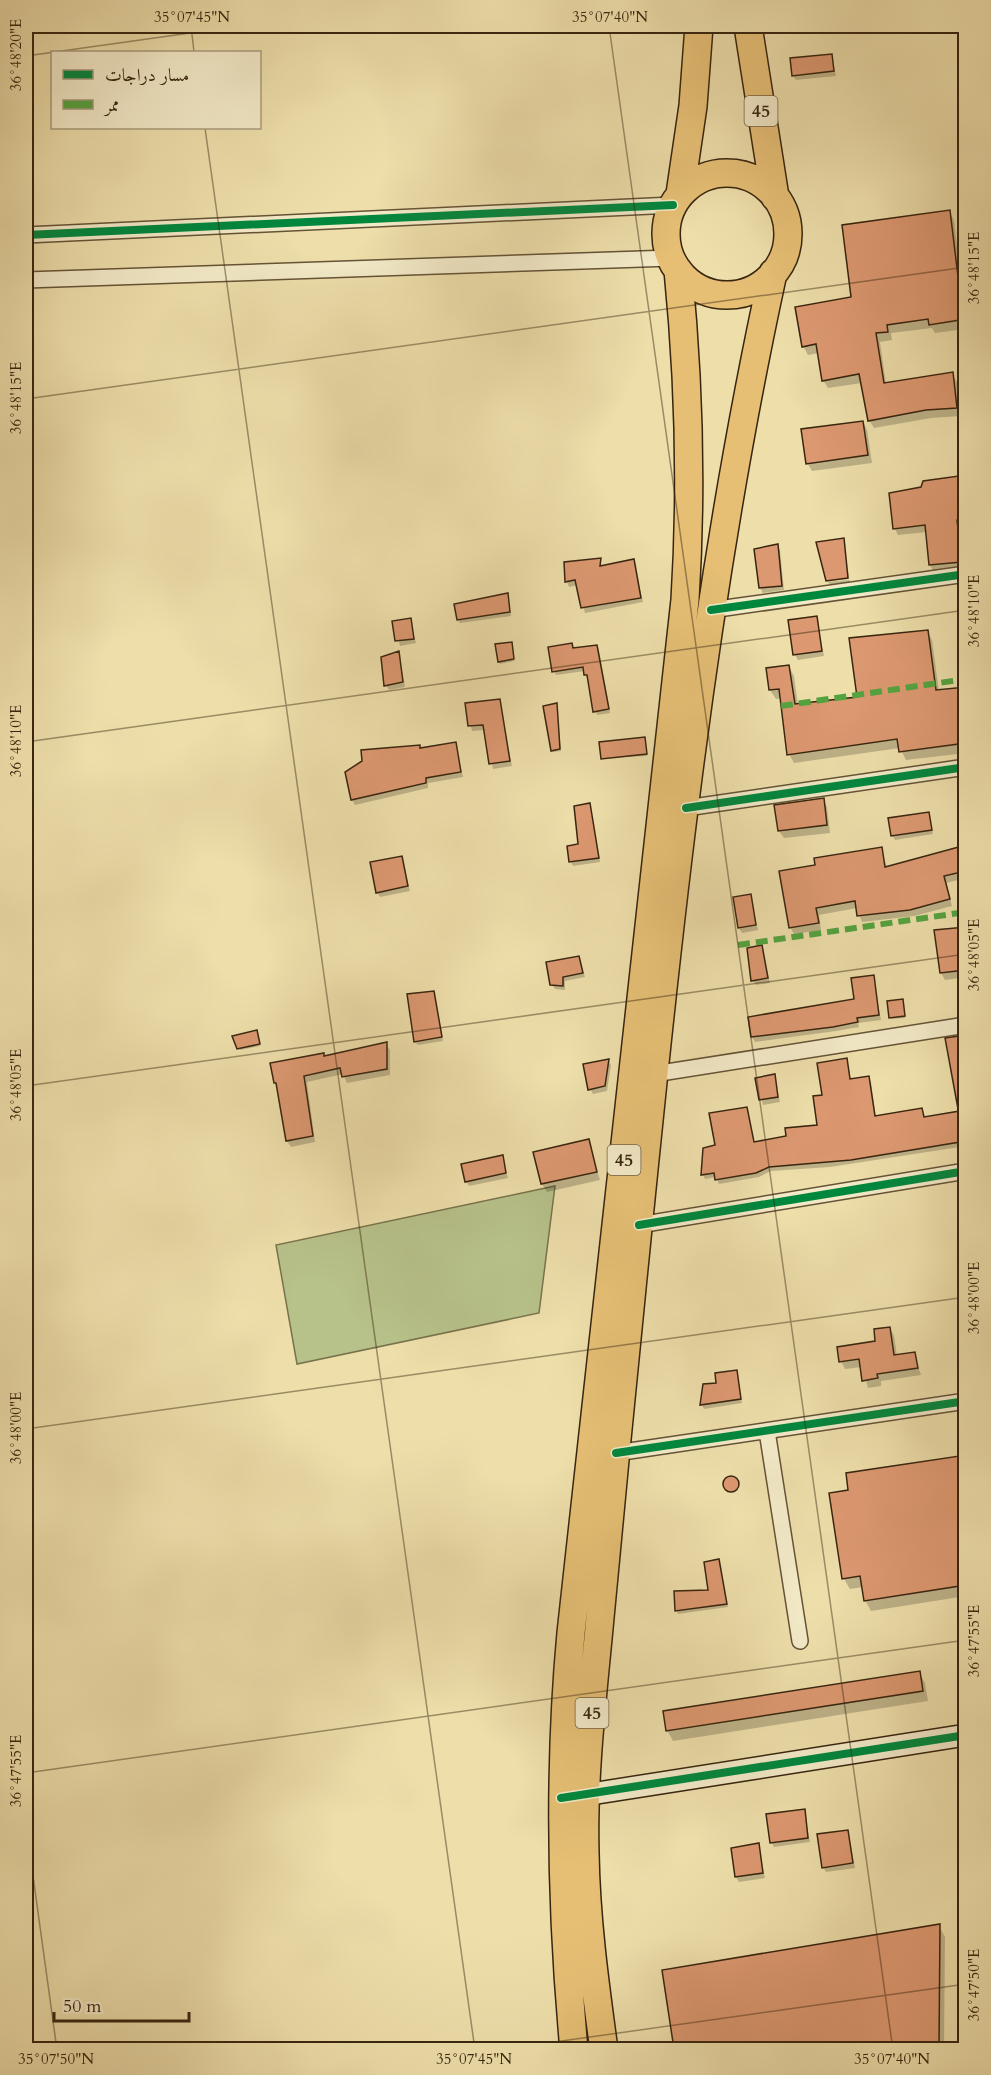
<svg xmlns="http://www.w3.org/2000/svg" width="991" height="2075" font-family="Cardo,Amiri,serif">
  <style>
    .green { fill: #b7c18a; stroke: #78734c; stroke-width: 1.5 }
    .shadow { fill: #0003 }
    .building { fill: #dc9870; stroke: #38250f; stroke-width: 1.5 }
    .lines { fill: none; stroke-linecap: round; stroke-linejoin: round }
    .street-casing { stroke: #655336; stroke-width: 18 }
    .secondary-casing { stroke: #38250f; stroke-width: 24 }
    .highway-casing { stroke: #38250f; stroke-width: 30 }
    .street { stroke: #f3eac8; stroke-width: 15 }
    .secondary { stroke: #f3eac8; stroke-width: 21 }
    .highway { stroke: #e6bf75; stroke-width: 27 }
    .quiet { stroke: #53a33f; stroke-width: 6; stroke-dasharray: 12 6; stroke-linecap: butt }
    .cycleway-casing { stroke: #f3eac8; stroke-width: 11 }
    .cycleway { stroke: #00873e; stroke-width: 8 }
    .ticks { fill: none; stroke: #38250f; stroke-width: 1.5; stroke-opacity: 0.45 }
    .labels { text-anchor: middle; stroke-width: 5; stroke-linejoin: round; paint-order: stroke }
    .shield { fill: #f3eac8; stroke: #706046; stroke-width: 1.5 }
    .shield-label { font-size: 18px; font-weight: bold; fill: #38250f }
    .neatline { fill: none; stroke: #38250f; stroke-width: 2 }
    .ticks-label { font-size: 15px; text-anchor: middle; fill: #38250f }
  </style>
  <rect width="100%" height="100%" fill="#eddeaa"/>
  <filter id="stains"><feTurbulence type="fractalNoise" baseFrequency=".00333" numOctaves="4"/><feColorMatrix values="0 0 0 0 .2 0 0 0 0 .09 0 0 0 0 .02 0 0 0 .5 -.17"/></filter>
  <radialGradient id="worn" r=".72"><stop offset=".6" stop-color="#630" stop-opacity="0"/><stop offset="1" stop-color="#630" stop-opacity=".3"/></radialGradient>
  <!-- green -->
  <path class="green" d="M555,1186l-16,127 -242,51 -21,-119z"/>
  <!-- shadow -->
  <path class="shadow" d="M831,55l5,21 -40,4 -3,-4z
    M949,212l5,8 8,66 4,-1v44l-31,4 -3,-5 -41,5 1,7 -12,2 6,42 66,-10 5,8 4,34 -30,2 -57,10 -5,-8 -7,-37 -34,5 -5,-8 -4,-27 -11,2 -5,-9z
    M863,422l4,8 5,33 -60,8 -4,-7z
    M966,477v48l-6,1 5,42 -31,4 -4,-7 -3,-33 -29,3 -3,-6z
    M843,540l6,37 -22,2z
    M777,546l3,4 4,40 -21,3 -3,-5z
    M600,560l2,7 31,-6 10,41 -58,11 -7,-28 -9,2 -2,-5 -2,-18z
    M850,580v3l-20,2 -2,-3z
    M966,585v37l-5,-36z
    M508,594l3,22 -51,7 -2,-3z
    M816,617l8,39 -26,4 -3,-5z
    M410,620l6,23 -16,3 -6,-24z
    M927,631l5,9 7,51 27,-3v65l-60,7 -6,-12 -106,15 -5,-9 -7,-56 -6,1 -6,-9 19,-23 5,9 4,29 60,-7z
    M512,643l2,18 -14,3 -1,-2z
    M571,644l3,5 22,-3 3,4 11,63 -13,2 -12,-44 -29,4 -2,-4z
    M399,653l6,34 -16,3 -3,-5z
    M499,701l13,65 -19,3 -8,-39 -13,1 -5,-26z
    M557,705l4,46 -8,1 -1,-2z
    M644,738l3,18 -44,2z
    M455,744l8,33 -35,6v5l-73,17 -3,-5 -5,-27 72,-27 2,4z
    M966,778v50l-9,-48z
    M823,799l4,8 3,26 -46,5 -5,-7z
    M589,805l11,57 -27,4 -2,-4 8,-16z
    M928,814l5,20 -38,6 -3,-5z
    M966,847v31l-20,5 6,23 -38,10 -52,6 -5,-14 -38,7 2,15 -27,4 -4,-7 27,-61 64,-17 6,19z
    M401,858l9,33 -30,6 -3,-5z
    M750,896l8,34 -16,3 -3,-5z
    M966,928v49l-21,3 -4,-7z
    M762,947l8,36 -14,2 -3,-5z
    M579,957l6,20 -20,4v9l-10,-1 -3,-5z
    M873,977l8,43 -23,3 1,4 -23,4 -81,11 -3,-5 -2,-19 106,-18z
    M433,993l10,48 -25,4 -3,-3z
    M902,1000l3,18 -13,1 -2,-2z
    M257,1034l3,12 -20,4 -2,-2z
    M966,1036v110l-136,21 -59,4 -12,6 -40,7 -3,-7 -11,2 -2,-4 1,-26 12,-2 31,-38 7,34 34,-6 30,-11 5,-30 24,-36 4,20 17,-3 3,5 5,35 46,-8 3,9 35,-6 -13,-73z
    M386,1044l4,6v25l-43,8 -4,-9 -36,8 8,60 -24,5 -4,-6 -8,-53 45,-31z
    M608,1060l3,5 -4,26 -14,3 -3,-5z
    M774,1076l6,26 -17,3 -6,-26z
    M588,1141l12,39 -53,12 -5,-8 -7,-31z
    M502,1157l6,21 -39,8 -3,-5z
    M890,1328l4,8 3,20 17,-2 7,21 -40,6v5l-13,2 -6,-21 -17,2 -4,-8 36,-19z
    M736,1371l6,32 -38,6 -2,-4 2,-20 14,-1z
    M966,1456v140l-95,15 -6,-11 -2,-13 -13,2 -6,-10 6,-87z
    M732,1478l5,5 1,7 -8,2 -5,-9z
    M718,1561l10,46 -50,7 -2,-4 34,-19z
    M919,1672l6,11 3,18 -255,40 -6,-11z
    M804,1811l6,31 -36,5 -3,-5z
    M848,1831l7,37 -29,4 -3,-5z
    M758,1845l7,33 -26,4 -3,-5z
    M939,1926l6,11 -1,113h-269l-11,-79z"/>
  <!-- building -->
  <path class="building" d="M832,54l2,17 -42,5 -2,-18z
    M950,210l9,75 7,-1v35l-37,6 -1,-6 -41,6 1,7 -12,1 8,50 69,-11 4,36 -31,2 -58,11 -9,-47 -37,7 -6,-37 -14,3 -7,-40 56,-10 -9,-72z
    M863,421l5,34 -62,9 -5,-35z
    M966,475v43l-9,2 5,42 -33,3 -4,-40 -32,4 -4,-36 32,-6 2,-6z
    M844,538l4,40 -22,3 -10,-39z
    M778,544l4,42 -23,2 -5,-39z
    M601,558l-1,8 34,-7 7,39 -60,10 -6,-28 -10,2 -1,-20z
    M508,593l2,19 -53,8 -3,-16z
    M817,616l5,35 -29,4 -5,-35z
    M411,618l3,21 -19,2 -3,-20z
    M928,630l8,60 30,-3v56l-67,9 -2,-13 -110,16 -8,-66 -10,1 -3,-22 23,-3 6,39 62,-7 -8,-59z
    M512,642l2,17 -16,3 -3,-18z
    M572,643l1,5 24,-3 12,64 -16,3 -6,-37h-3l-1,-8 -31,5 -4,-25z
    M399,651l4,31 -19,4 -3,-29z
    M500,699l10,62 -21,3 -6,-39 -15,1 -3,-23z
    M557,703l3,46 -9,2 -8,-45z
    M645,737l2,17 -46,5 -2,-17z
    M456,742l5,30 -35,6v5l-75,17 -6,-28 17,-11 -1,-11 59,-5v3z
    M824,798l3,27 -49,6 -4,-26z
    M590,803l9,55 -30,4 -2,-16 11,-2 -4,-38z
    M929,812l3,18 -41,6 -3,-18z
    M966,845v26l-22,5 6,23 -40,11 -53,6 -2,-15 -39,7 3,15 -30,5 -10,-57 36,-6 -1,-7 68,-11 3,20z
    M402,856l6,30 -32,7 -6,-31z
    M751,894l5,31 -18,3 -5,-31z
    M966,927v43l-26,3 -6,-43z
    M762,945l6,33 -17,3 -4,-33z
    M579,956l4,17 -20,4v9l-13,-1 -4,-23z
    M874,975l5,40 -22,3 1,4 -25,5 -82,10 -3,-20 106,-18 -3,-21z
    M434,991l8,46 -28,5 -7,-48z
    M903,999l2,17 -16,2 -2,-17z
    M257,1030l3,14 -23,5 -5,-13z
    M966,1035v74h-8l-13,-71z
    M387,1042v27l-45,8 -2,-9 -36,8 9,60 -27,5 -10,-58h-2l-4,-20 54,-10v3z
    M847,1058l3,21 19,-3 6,40 47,-8 2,9 42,-7v31l-115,19 -82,7 -13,6 -41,7 -1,-7 -13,2 2,-27 12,-3 -6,-32 38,-6 7,35 32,-6 -1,-8 32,-3 -4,-29 9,-1 -5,-32z
    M609,1059l-4,27 -17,4 -5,-26z
    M775,1074l3,23 -19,3 -4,-22z
    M589,1139l8,33 -56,12 -8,-32z
    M503,1155l3,18 -41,9 -4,-18z
    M890,1327l4,28 21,-3 3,16 -41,6 1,4 -16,3 -3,-22 -20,3 -2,-15 38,-6 -1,-12z
    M737,1370l4,29 -41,6 3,-21 13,-1 -1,-10z
    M966,1455v130l-102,16 -4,-25 -18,3 -13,-86 19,-3 -2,-17z
    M723 1484a8 8 0 1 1 16 0a8 8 0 1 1-16 0Z
    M719,1559l8,45 -52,7 -1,-20 34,-1 -4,-28z
    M920,1671l3,20 -257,40 -3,-20z
    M805,1809l3,29 -38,5 -4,-29z
    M848,1830l5,33 -31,5 -5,-34z
    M759,1843l4,30 -28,4 -4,-29z
    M940,1924l-1,125h-265l-12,-79z"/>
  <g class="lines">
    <!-- street casing -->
    <g class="street-casing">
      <path id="street" d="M26,235l647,-30
        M26,280l645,-22
        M711,610l255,-36
        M686,808l280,-41
        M654,1074l312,-49
        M639,1225l327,-54
        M767,1431l33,210
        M616,1453l350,-52"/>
    </g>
    <!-- secondary casing -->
    <g class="secondary-casing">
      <path id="secondary" d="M572,1797l394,-62"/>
    </g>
    <!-- highway casing -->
    <g class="highway-casing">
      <path id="highway" d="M748,26l27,171
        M666 234a61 61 0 1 1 122 0a61 61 0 1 1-122 0Z
        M680,194l13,-88 6,-80
        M574,2050c-13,-140 -16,-277 -3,-417l114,-1033c7,-111 4,-220 -7,-330
        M604,2050c-9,-66 -18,-131 -19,-197 -2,-75 7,-151 14,-225 10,-113 22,-227 33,-340 34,-339 68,-681 141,-1015"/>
    </g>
    <!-- street -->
    <use href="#street" class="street"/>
    <!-- secondary -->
    <use href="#secondary" class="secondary"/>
    <!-- highway -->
    <use href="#highway" class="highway"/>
    <!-- quiet -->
    <path class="quiet" d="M781,706l185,-27
      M738,945l228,-33"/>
    <!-- cycleway casing -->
    <g class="cycleway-casing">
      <path id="cycleway" d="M26,235l647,-30
        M711,610l255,-36
        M686,808l280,-41
        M639,1225l327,-54
        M616,1453l350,-52
        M561,1798l405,-63"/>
    </g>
    <!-- cycleway -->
    <use href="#cycleway" class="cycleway"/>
  </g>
  <!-- ticks -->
  <path class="ticks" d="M191,26l3,26M609,26l284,2024M26,56l214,-30M205,128l270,1922M26,399l940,-132M26,742l940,-132M26,1086l940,-132M26,1429l940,-132M26,1773l940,-133M26,1825l31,225M498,2050l468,-66"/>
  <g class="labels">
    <!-- shield labels -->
    <g class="shield">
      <rect x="744.5" y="96" width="33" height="30" rx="4.5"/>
      <rect x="607.5" y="1145" width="33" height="30" rx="4.5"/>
      <rect x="575.5" y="1698" width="33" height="30" rx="4.5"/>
    </g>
    <g class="shield-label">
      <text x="761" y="117">45</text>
      <text x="624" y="1166">45</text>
      <text x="592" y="1719">45</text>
    </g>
  </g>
  <!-- margin -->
  <rect width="991" height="2075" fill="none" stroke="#eddeaa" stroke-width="66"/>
  <!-- legend -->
  <rect x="51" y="51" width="210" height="78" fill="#f3eac8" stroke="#a89b7e" stroke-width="1.5"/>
  <rect x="63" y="70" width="30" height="9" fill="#00873e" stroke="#a89b7e" stroke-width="1.5"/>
  <text x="105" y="81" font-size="18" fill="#38250f">مسار دراجات</text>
  <rect x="63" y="100" width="30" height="9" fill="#53a33f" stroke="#a89b7e" stroke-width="1.5"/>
  <text x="105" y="111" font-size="18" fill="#38250f">ممر</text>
  <!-- scale -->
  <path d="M54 2012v9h135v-9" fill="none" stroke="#38250f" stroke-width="3"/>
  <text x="63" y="2012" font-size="18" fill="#38250f" stroke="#f3eac8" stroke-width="4.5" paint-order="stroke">50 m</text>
  <rect x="33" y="33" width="925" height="2009" class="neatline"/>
  <g class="ticks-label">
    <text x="192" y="22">35°07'45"N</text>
    <text x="610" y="22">35°07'40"N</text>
    <text transform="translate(16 55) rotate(-90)" y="5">36°48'20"E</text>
    <text transform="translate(974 268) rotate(-90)" y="5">36°48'15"E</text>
    <text transform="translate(16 398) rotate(-90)" y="5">36°48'15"E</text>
    <text transform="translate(974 611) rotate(-90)" y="5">36°48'10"E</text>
    <text transform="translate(16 741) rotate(-90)" y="5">36°48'10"E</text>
    <text transform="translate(974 955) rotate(-90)" y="5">36°48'05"E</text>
    <text transform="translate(16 1085) rotate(-90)" y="5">36°48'05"E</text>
    <text transform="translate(974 1298) rotate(-90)" y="5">36°48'00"E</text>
    <text transform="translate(16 1428) rotate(-90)" y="5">36°48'00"E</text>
    <text transform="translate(974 1641) rotate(-90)" y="5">36°47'55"E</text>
    <text transform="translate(16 1771) rotate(-90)" y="5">36°47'55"E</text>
    <text transform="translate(974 1985) rotate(-90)" y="5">36°47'50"E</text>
    <text x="56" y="2064">35°07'50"N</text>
    <text x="474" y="2064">35°07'45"N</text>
    <text x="892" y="2064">35°07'40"N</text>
  </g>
  <rect width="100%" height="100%" filter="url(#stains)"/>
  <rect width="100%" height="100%" fill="url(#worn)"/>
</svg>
